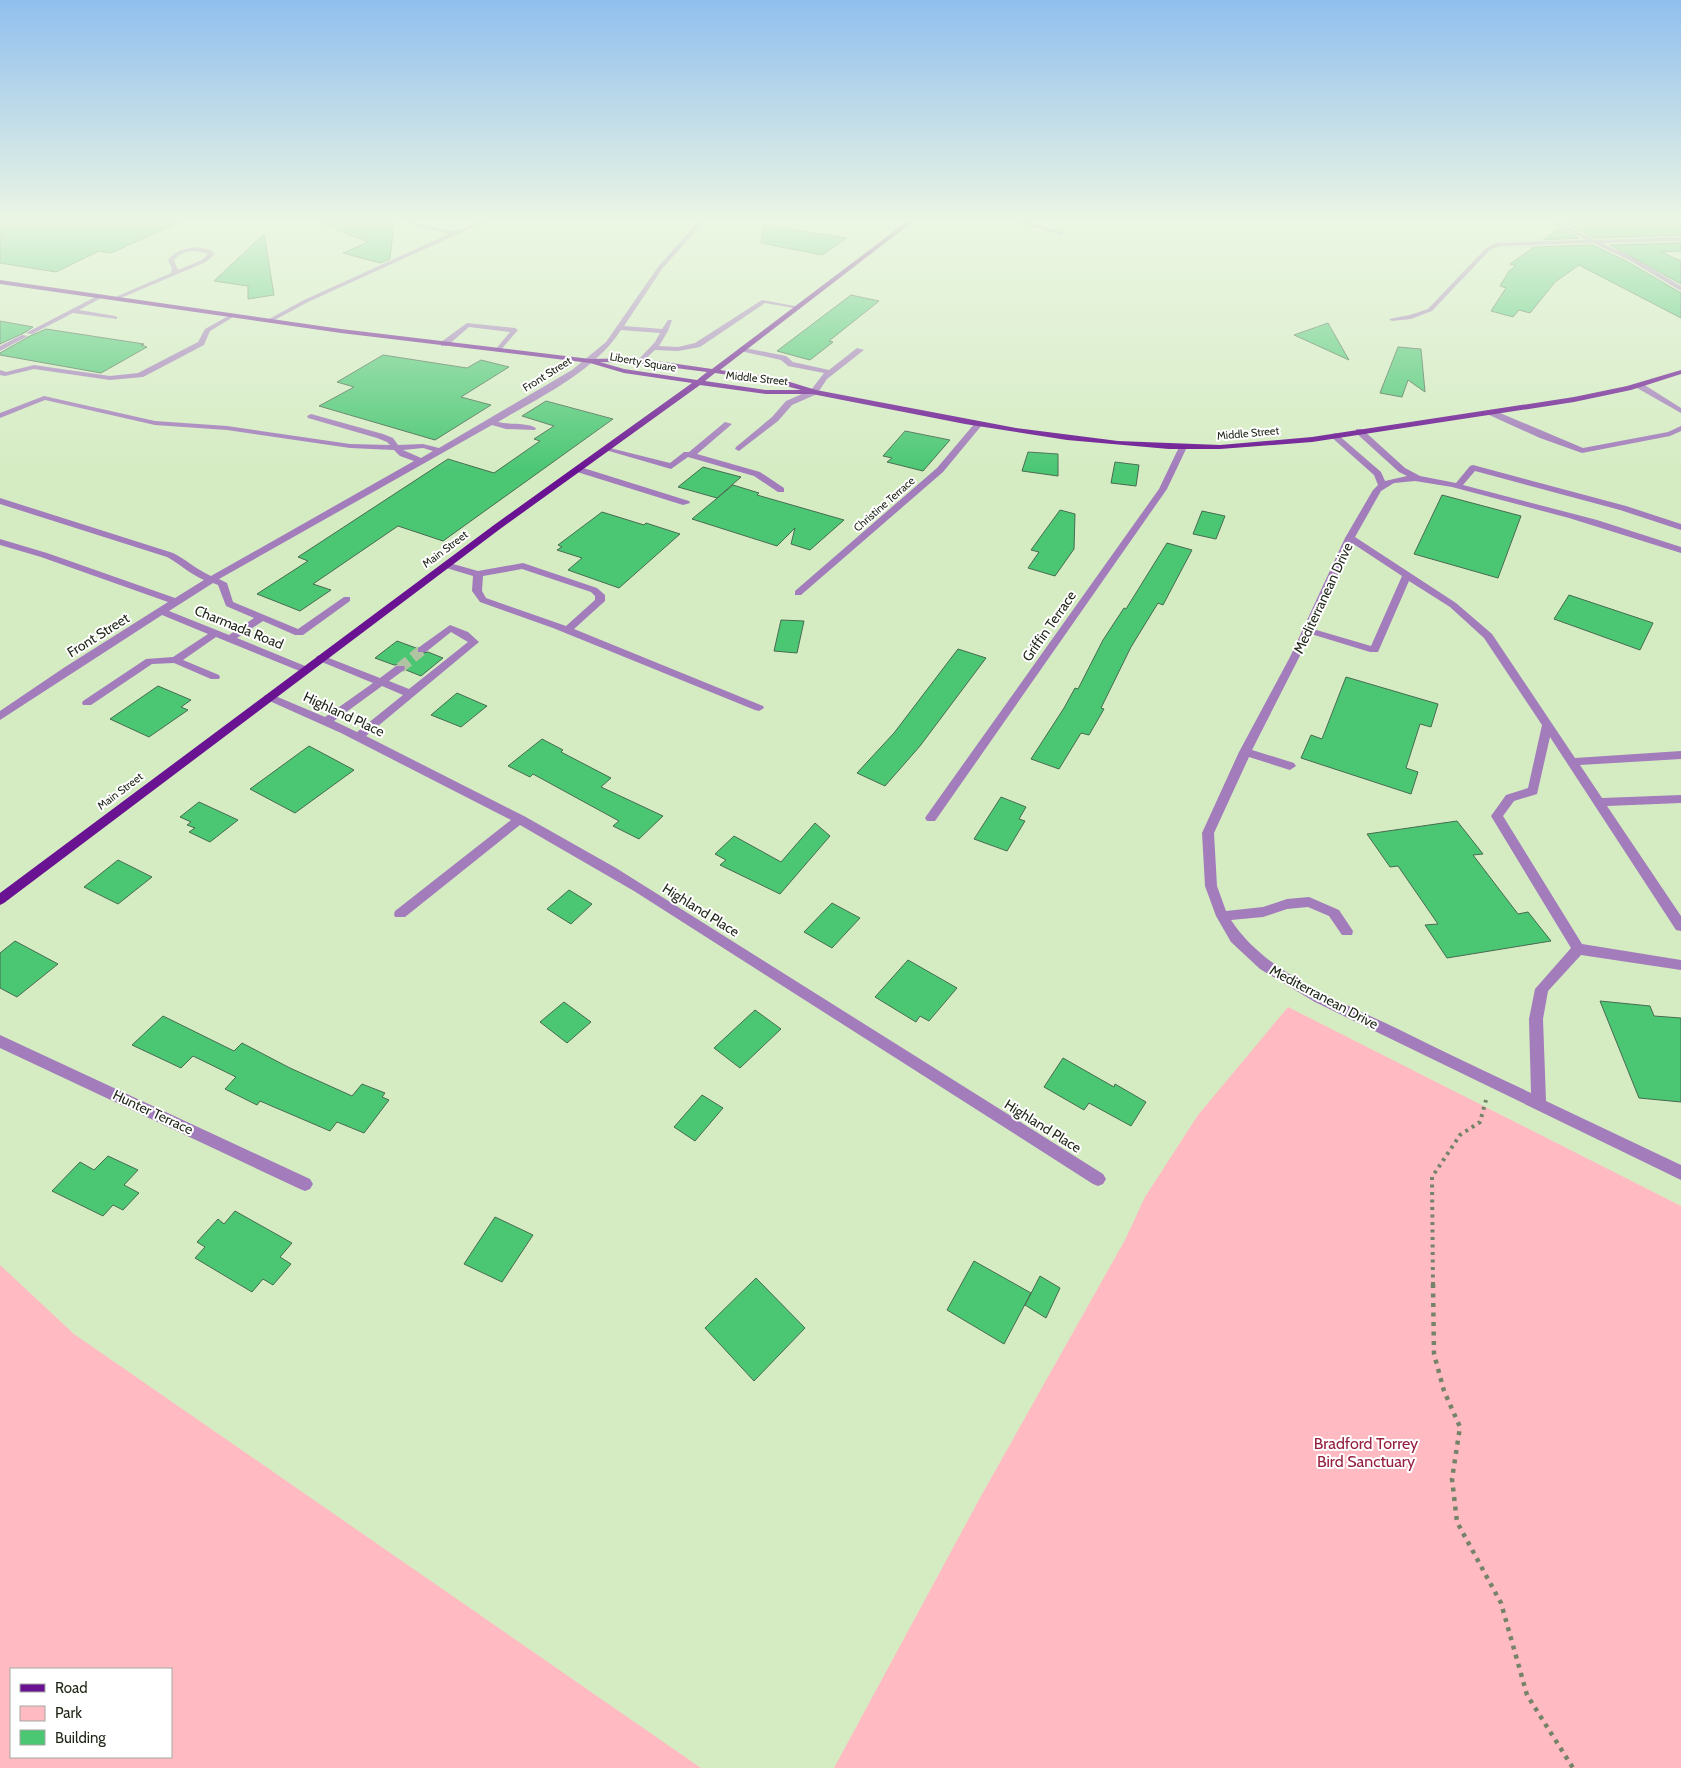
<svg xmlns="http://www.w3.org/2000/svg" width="1681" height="1768" font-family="Cabin,sans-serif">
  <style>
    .green { fill: #ffbac2; fill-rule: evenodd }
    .building { fill: #4bc774; stroke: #476b50 }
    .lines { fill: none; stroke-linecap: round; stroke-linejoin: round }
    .minor-tunnel { stroke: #b0c4a1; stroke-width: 11; stroke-dasharray: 11 5.5; stroke-linecap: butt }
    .path-far1 { stroke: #758468; stroke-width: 4; stroke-dasharray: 3 4.5; stroke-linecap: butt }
    .path { stroke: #758468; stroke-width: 4.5; stroke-dasharray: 4 5.5; stroke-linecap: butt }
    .minor { fill: #a27cbb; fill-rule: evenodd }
    .major { fill: #6a1392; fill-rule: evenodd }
    .labels { text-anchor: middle; stroke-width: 4; stroke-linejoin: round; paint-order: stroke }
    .far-street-label { font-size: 11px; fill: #1e2617; stroke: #fff }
    .street-label { font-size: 14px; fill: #1e2617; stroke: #fff }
    .near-park-label { font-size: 16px; fill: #951e3e; stroke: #fff }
  </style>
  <rect width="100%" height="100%" fill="#d5ecc3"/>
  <!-- green -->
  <path class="green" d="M1288,1007l393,199v562h-847l147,-272 144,-256 20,-43 53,-82z
    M0,1265l74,69 627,434h-701zM11,1669h160v88h-160z"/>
  <!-- building -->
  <path class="building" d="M0,223h178l-67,30 -12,-2 -43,21 -56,-9z
    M322,223h72l-4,36 -10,4 -37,-10 25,-11 -46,-18z
    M1565,223h116v12l-86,3z
    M764,225l83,13 -25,17 -61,-12z
    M1559,228l20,10 -36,2z
    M264,234l10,61 -26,4v-13l-34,-5z
    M1681,243v8l-20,1 20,9v23l-71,-39z
    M1593,245l35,17 53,31v25l-102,-53 -24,17 -25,31 -11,-3 -6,7 -22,-6 15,-23 -6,-2 9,-15 7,-5 -6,-2 24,-17z
    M851,295l28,6 -50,40 4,1 -23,18 -33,-9z
    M0,321l33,6 -9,6 -24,11z
    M1328,323l21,37 -55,-25z
    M46,329l98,15 -3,1 6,2 -46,26 -101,-18v-2l30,-17z
    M1398,347l23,2 4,43 -17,-12 -6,17 -22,-4z
    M383,355l84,13 14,-8 28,7 -48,30 30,8 -56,35 -116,-34 35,-19 -17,-5z
    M546,401l67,18 -170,122 -45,-15 -85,58 18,6 -31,21 -43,-17 51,-33 -10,-4 150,-98 46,14 46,-32 -6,-2 20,-13 -32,-10z
    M905,431l45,9 -27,31 -36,-9 5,-4 -9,-2z
    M1028,452l30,2v22l-36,-5z
    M1115,462l24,3 -3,21 -25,-3z
    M703,467l38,10 -24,21 -39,-11z
    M733,485l26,8 -2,2 87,25 -34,30 -19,-6 4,-16 -18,18 -85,-27z
    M1442,495l79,21 -23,62 -84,-24z
    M1060,510l15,4 -1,35 -19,27 -27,-8 11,-16 -8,-2z
    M1202,511l23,5 -9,23 -23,-5z
    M602,512l42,13 2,-2 34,11 -61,54 -51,-18 14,-12 -25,-8 5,-3 -4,-2z
    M1167,543l25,7 -29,55 -5,-2 -27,44 -30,61 3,1 -15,26 -8,-2 -22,36 -28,-10 33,-51 11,-20 3,1 25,-49 21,-32 2,1z
    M1569,595l84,28 -13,27 -86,-31z
    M781,620l23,1 -7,32 -23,-2z
    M397,641l19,7 2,6 10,-2 15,6 -22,18 -15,-6 1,-3 -3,-3 -10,1 -19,-7z
    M958,649l28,9 -66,88 -35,40 -28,-13 37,-40z
    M1346,677l92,27 -7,23 -11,-3 -14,44 12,4 -7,22 -110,-36 10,-23 11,4z
    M158,686l33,14 -10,7 7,3 -39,27 -39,-18z
    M457,693l30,13 -26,21 -30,-12z
    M542,739l21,11 -2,2 50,26 -10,9 62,29 -24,23 -26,-13 6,-5 -86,-47 -3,3 -22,-11z
    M309,746l45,24 -59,43 -45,-24z
    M1001,797l25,10 -7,12 6,2 -18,30 -33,-12z
    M199,802l39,18 -28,22 -21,-10 6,-4 -8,-3 4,-3 -11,-5z
    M1457,821l26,33 -10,1 45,59 10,-2 23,29 -104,17 -22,-33 13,-1 -40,-58 -8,1 -23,-33z
    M815,823l15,13 -50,58 -60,-29 6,-5 -11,-6 19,-18 47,26z
    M118,860l34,17 -34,27 -34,-17z
    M569,890l23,14 -21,20 -24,-15z
    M832,903l28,15 -28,30 -28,-16z
    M15,941l43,23 -41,33 -17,-9v-35z
    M908,960l49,28 -28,33 -9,-5 -4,6 -41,-25z
    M1600,1001l50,5 4,10 27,2v84l-42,-4z
    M564,1002l27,20 -24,21 -27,-21z
    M755,1010l26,19 -41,39 -26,-20z
    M163,1016l71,35 8,-8 48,25 62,28 10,-12 23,9 -3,4 7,3 -25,33 -27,-11 -7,9 -70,-30 -3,4 -32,-16 11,-12 -43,-21 -12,12 -49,-23z
    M1063,1058l51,29 1,-3 31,18 -15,24 -42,-23 -5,7 -40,-23z
    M702,1095l21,13 -28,33 -21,-14z
    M108,1156l30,14 -14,15 15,8 -16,17 -10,-5 -10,11 -51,-25 28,-29 14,8z
    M235,1211l57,32 -12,14 11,7 -18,21 -10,-6 -11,13 -57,-34 10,-11 -8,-5 21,-23 6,5z
    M495,1217l38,18 -31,47 -38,-18z
    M974,1261l57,32 -27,51 -57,-34z
    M1040,1276l20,12 -14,30 -21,-13z
    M756,1278l49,50 -51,53 -49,-53z"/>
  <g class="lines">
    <!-- minor-tunnel -->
    <path class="minor-tunnel" d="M400,668l22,-18"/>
    <!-- path-far1 -->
    <path class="path-far1" d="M1433,1285l-1,-108 28,-42 20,-13 6,-22"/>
    <!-- path -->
    <path class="path" d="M1433,1284l1,70 10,37 16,36 -8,52 5,43 44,81 26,92 46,73"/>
    <!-- minor -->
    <path class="minor" d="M406,223c16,-1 31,7 46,8 10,1 19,-9 30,-8l-174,79 -37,20h-4v-2l37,-20 145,-66z
      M697,223h6l-41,46 -38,57 38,3 6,-9h4l-4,11 -9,15 19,1 17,-4 67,-43 38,7v2l-35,-6 -65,44 -22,4 -23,-1 -13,12 -4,-2 17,-18 5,-9 -39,-3c-28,43 -80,66 -123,92 11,3 29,0 38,6l-1,2 -29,-1 -14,-4 -273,154 8,4 6,19 65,27 46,-32h6v4l-47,34h-8l-32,-14 -26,17 73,30 1,2 -1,2h-8l-86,-35 -33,23 36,15 1,2 -1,2h-8l-37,-16 -22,1 -61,41h-8l-1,-2 1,-2 63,-42 27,-2 35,-23 -46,-19 -162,105v-9l65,-44 103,-65 -127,-45 -41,-12v-6l47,14 128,45 29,-18c-14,-6 -24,-16 -37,-23l-167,-53v-6l173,55c14,7 24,17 38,23l203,-115 -14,-5 -6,-6 -44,-2 -123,-18 -72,-5 -110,-25 -45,18v-5l44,-17 111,25 72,5 123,18 40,1 -3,-3 -10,-4 -69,-20 -1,-2 4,-2 72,20 10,4 5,7 25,-1 16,4 133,-78 34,-28 52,-75zM423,448l10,3 -12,7 -18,-8zM213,583l5,2 8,21 28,12 -25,17 -60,-24z
      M1021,223h9l34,10 -3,2z
      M1553,223h7l35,17 86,-3v4l-79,2 31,15 48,28v5l-52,-31 -36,-17 -94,3 -9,4 -58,61 -21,8 -19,2 -3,-2 21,-4 18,-6 58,-61 10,-5 90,-3z
      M196,247l14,3 5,4 -9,8 -90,38 -5,-1 60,-26 1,-5 -4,-8c7,-9 17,-12 28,-13zM196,251l12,3 -6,6 -24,10 -4,-10c6,-7 14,-9 22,-9z
      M101,294l3,2 -1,1 -24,13 36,6 2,1v2l-44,-6 -41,21 -6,-1z
      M230,315l5,1 -25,15 -6,14 -61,32 -33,3 -76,-11 -29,7 -5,-1v-5l6,2 28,-7 76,11 28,-3 60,-31 7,-13z
      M467,323l48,5 3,2 -19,22 -4,-2 15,-18 -41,-5 -22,19h-6v-4z
      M22,335l6,1 -28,15v-5z
      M740,347l46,9 7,6 36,8 28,-22 7,2 -37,29 -10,15 -25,11 -14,16 -39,30 -4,-2 1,-2 36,-30 14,-16 25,-11 13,-17 -36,-7 -7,-6 -41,-9z
      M1637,384h6l38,24v5l-44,-25z
      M1487,410h6l90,38 85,-16 13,-6v5l-11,5 -88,17 -42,-15 -53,-24z
      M725,422l7,2 -35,30 63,18 24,16v4h-6l-24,-16 -66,-19 -17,12 -69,-20 4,-2 64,16 14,-11h5z
      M975,423l7,2 -39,47 -142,123h-6v-4l142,-123z
      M1356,429h6l43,39 15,8 36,7 14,-17 3,-1 153,41 55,18v6l-61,-20 -145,-39 -12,14 134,35 84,27v6l-112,-35 -117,-31 -37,-6 -21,2 -13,8 -26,46 101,66 36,31 83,124 106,-7v8l-101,6 22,33 79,-3v8l-74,3 74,110v15l-5,-1 -126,-193 -13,57 -23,7 -11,15 79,128 99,16v10l-100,-15 -33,36 -5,28 3,82 135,64v15l-366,-178 -55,-33 -29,-27 -15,-26 -11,-30 -3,-53 37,-81 51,-95 55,-119 28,-48 5,-5 -4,-10 -45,-40 7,-2 45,39 4,9 22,-5 -8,-4 -43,-39zM1352,543l50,33 -31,70 -58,-17zM1409,581l41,26 34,31 58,87 -14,63 -22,7 -15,21 80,132 -36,41 -6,30 2,74c-44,-21 -89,-42 -133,-64 -56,-27 -132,-55 -167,-109l32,-3 24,-8 21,-2 21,9 13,19h10l1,-4 -14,-21 -30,-13 -22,2 -24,8 -37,4 -9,-25 -3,-53 35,-76 41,13 6,-4 -2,-3 -42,-13 59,-116 59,18h8z
      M1180,445l7,2 -20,42 -232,332h-8l-2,-3 2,-3 232,-326z
      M577,466l112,35 1,2 -7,2 -109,-34 -1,-2z
      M446,562l32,9 45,-8 74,25 8,7v6l-31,28 189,77 1,2 -5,3 -4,-1 -202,-82 -73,-26 -8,-11 1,-15 -30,-9v-4zM522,569l69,23 4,4v4l-29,26 -80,-28 -4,-7 1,-15z
      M450,625l18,7 11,10 -113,94 158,80 92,52 487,306 3,5 -3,5 -5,2 -5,-2 -459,-293 -114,-66 -115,92h-10l-1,-3 1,-3 116,-91 -170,-87 -76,-34 -1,-2 1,-2h8l52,22 48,-34 -56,-23 -1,-2 1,-2 4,-1 59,23 16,-12h8l1,2 -1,2 -15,11 20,8 59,-47 -17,-10 -25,20h-8v-4zM382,686l21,9 -46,37 -23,-11z
      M0,1035l310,144 3,5 -3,5 -5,2 -5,-2 -300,-141z"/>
    <!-- major -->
    <path class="major" d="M905,223h6l-191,147 57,8 39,12 200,38 102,13 102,4 92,-8 262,-40 53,-11 54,-16v4l-50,16 -57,12 -262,40 -92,7h-51l-102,-9 -102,-16 -153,-30h-46l-66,-9 -200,144 -496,374 -4,2v-12l494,-368 198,-142 -68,-10 -34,-10 -249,-30 -341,-49v-4l341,49 249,30 46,-1 76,11zM600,362l36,1 71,9 -10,8 -73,-11zM715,373l49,7 37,10h-35l-61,-9z"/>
  </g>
  <!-- sky -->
  <linearGradient id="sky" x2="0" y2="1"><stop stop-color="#90bfee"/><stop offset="0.47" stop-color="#ecf6e4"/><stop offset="1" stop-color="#ecf6e4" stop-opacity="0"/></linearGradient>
  <rect width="1681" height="470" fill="url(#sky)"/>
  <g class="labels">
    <!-- far-street labels -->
    <g class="far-street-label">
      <text transform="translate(643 362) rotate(10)" y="4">Liberty Square</text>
      <text transform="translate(547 374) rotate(-32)" y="4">Front Street</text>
      <text transform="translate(757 378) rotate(6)" y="4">Middle Street</text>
      <text transform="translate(1248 433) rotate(-5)" y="4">Middle Street</text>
      <text transform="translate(884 504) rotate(-41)" y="4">Christine Terrace</text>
      <text transform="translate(445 549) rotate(-37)" y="4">Main Street</text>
      <text transform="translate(120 791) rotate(-37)" y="4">Main Street</text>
    </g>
    <!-- street labels -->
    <g class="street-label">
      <text transform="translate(1323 598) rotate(-65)" y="5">Mediterranean Drive</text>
      <text transform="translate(1049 626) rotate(-55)" y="5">Griffin Terrace</text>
      <text transform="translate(239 627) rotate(22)" y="5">Charmada Road</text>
      <text transform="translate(98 635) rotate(-32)" y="5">Front Street</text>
      <text transform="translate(344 714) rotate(25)" y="5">Highland Place</text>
      <text transform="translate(701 910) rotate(32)" y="5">Highland Place</text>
      <text transform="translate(1324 997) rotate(28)" y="5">Mediterranean Drive</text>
      <text transform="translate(153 1112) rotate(25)" y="5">Hunter Terrace</text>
      <text transform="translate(1043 1126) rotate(32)" y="5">Highland Place</text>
    </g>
    <!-- near-park labels -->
    <g class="near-park-label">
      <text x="1366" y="1449">Bradford Torrey<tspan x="1366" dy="18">Bird Sanctuary</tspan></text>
    </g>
  </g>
  <!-- legend -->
  <rect x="10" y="1668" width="162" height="90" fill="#ffffff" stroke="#a5a8a2"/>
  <rect x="20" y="1684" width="25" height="8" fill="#6a1392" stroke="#a5a8a2"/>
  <text x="55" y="1693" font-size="15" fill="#1e2617">Road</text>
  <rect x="20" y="1706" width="25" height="15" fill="#ffbac2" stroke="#a5a8a2"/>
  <text x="55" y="1718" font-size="15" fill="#1e2617">Park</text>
  <rect x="20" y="1730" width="25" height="15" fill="#4bc774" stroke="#a5a8a2"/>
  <text x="55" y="1743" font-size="15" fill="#1e2617">Building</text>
</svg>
